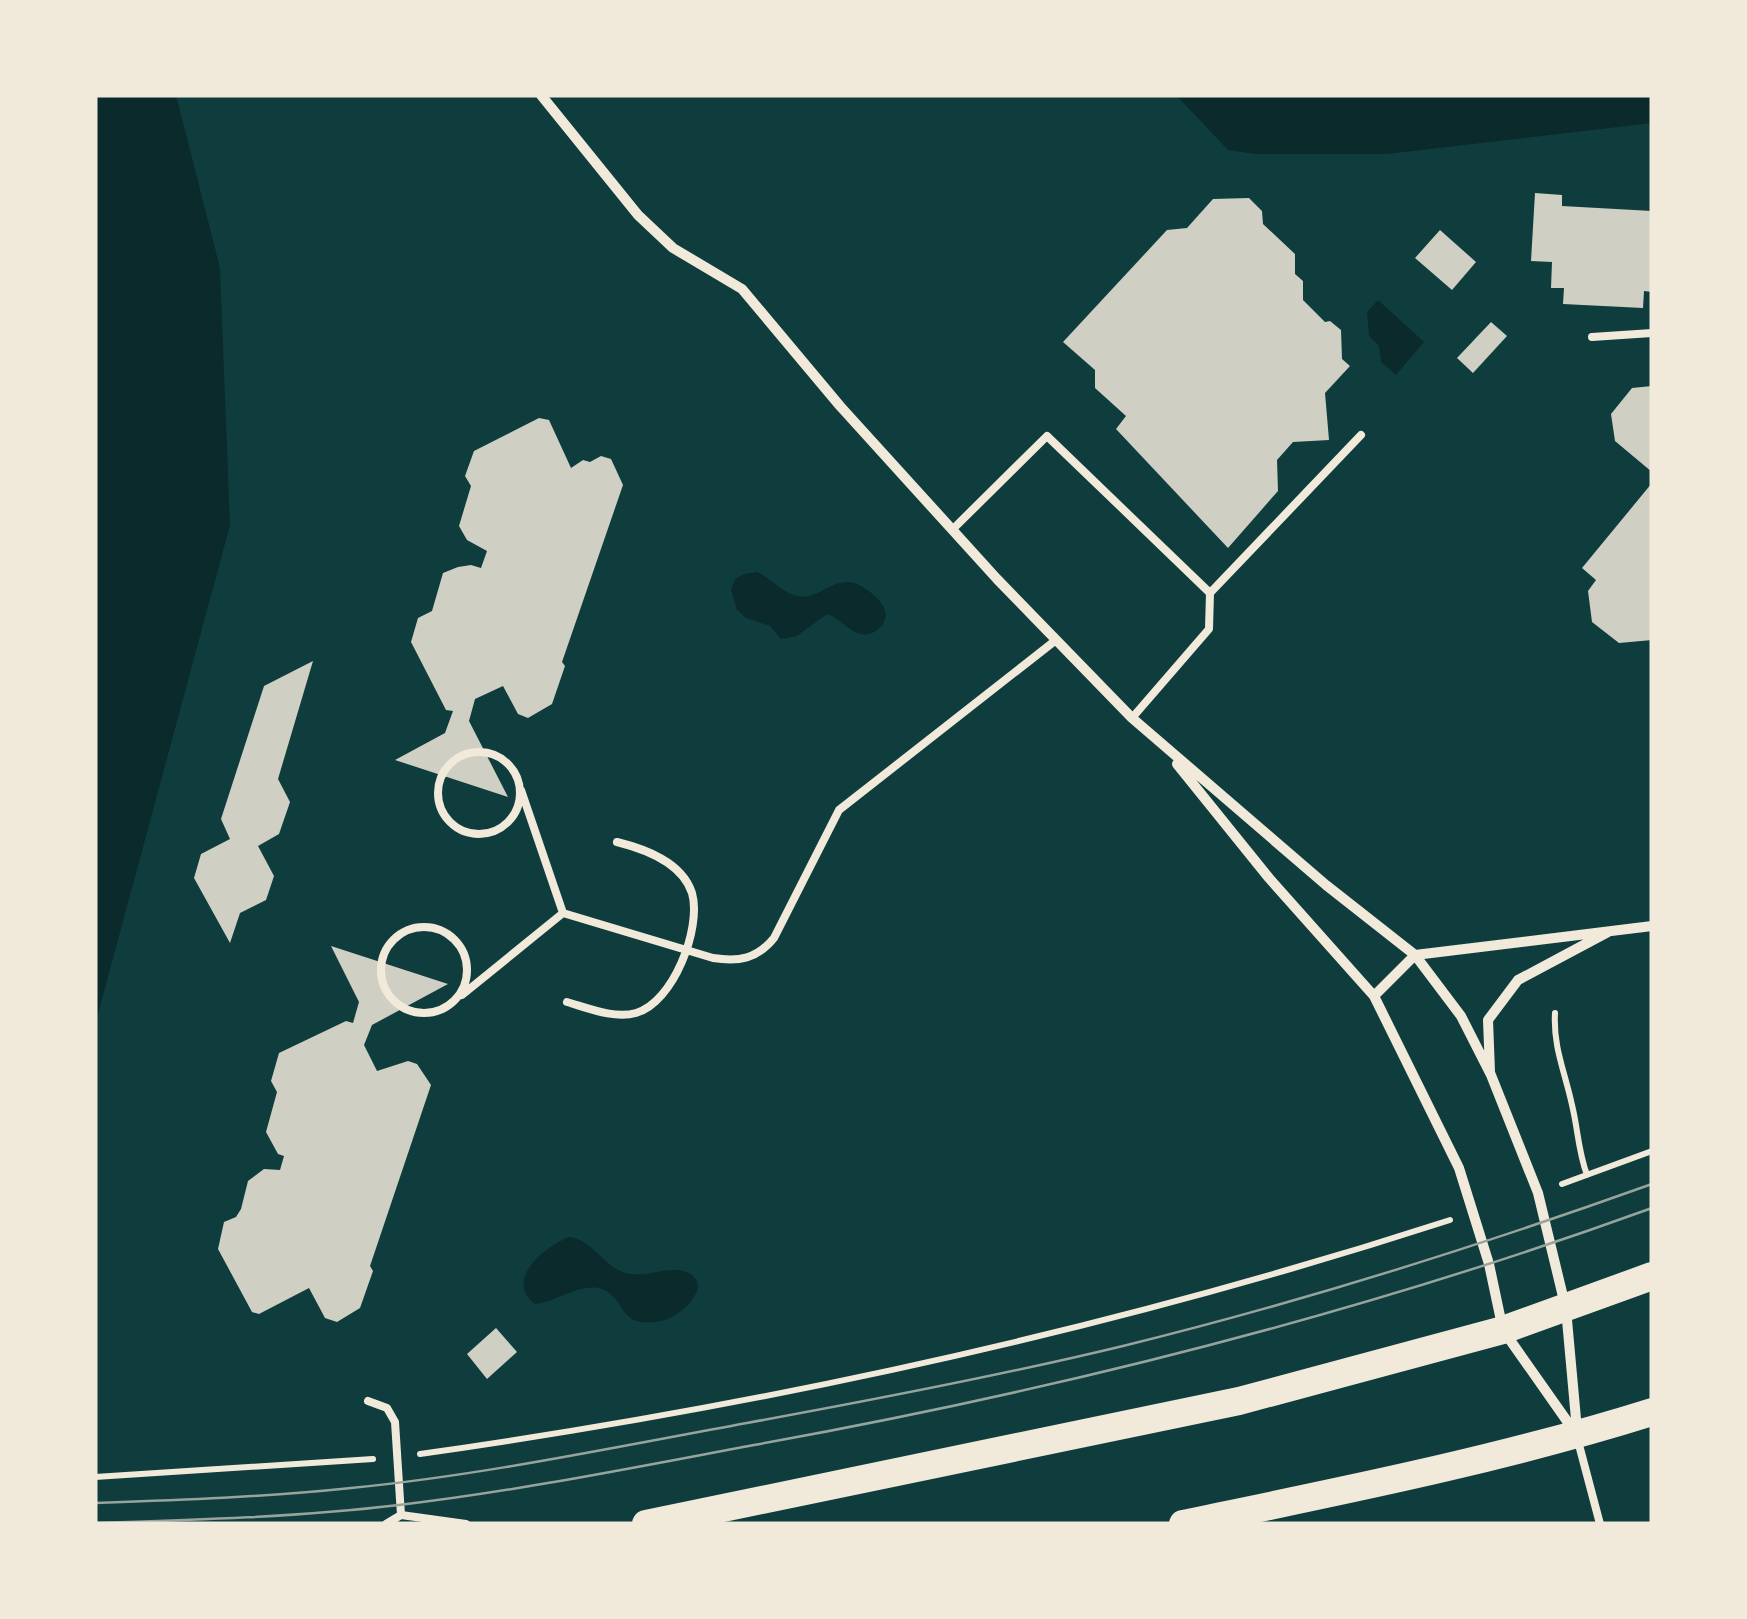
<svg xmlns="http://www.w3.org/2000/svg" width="1747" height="1619" font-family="Manrope,sans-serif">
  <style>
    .water { fill: #0a2a2b }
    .building { fill: #cfcfc3 }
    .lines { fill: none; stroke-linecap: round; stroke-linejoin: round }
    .path { stroke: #f1e9da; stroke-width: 6 }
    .service { stroke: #f1e9da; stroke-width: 8 }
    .minor { stroke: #f1e9da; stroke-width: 10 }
    .trunk { stroke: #f1e9da; stroke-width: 28 }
    .tram { stroke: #97a49c; stroke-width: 2.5 }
  </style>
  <rect width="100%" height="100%" fill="#0f3d3e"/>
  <!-- water -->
  <path class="water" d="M95,95h81l44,173 10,257 -135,500z
    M1176,95h476v28l-265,31h-132l-27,-4z
    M1378,300l46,42 -28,33 -15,-13 -2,-16 -10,-10 -2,-24z
    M757,572c14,6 25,21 40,24 22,5 37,-21 60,-12 10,5 25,15 28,27 4,13 -12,26 -24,23 -13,-3 -21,-16 -34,-20l-30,22 -16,3 -11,-13 -24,-8 -9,-8 -6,-20 4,-11 9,-5z
    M569,1237c25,3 33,29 57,36 20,6 42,-8 60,-1 30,12 -5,44 -21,48 -48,12 -37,-21 -63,-31 -20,-7 -46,13 -67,15 -32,-25 11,-58 34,-67z"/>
  <!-- building -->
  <path class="building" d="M1535,193l27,2v11l90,5v81l-8,-1 -1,17 -80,-4 1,-16h-13l1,-26 -21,-1z
    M1249,198l13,13 1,13 32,30v20l8,7v19l22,22 5,-1 11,9 1,29 8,7 -25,27 4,47 -36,2 -16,18 1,31 -50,57 -112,-119 10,-13 -31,-28v-18l-32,-28 104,-112 20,-2 26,-29z
    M1440,230l36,32 -24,28 -37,-32z
    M1491,322l16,14 -34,37 -16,-15z
    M1652,386v86l-37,-31 -4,-27 21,-26z
    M539,418l10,2 22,48 12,-8 7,2 11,-6 10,3 12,26 -61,177 3,4 -13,38 -24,14 -10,-4 -15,-28 -28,13 -6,22 39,76 -113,-37 50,-27 8,-22 -7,-1 -35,-68 7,-24 14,-7 11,-38 15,-6 13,-2 10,3 6,-17 -20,-11 -8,-14 12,-40 -6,-10 9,-25z
    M1652,483v157l-33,3 -27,-21 -4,-31 8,-11 -14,-12z
    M313,661l-35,118 12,23 -11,32 -21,12 16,30 -8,24 -26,13 -10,30 -36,-65 7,-24 29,-15 -9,-20 43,-133z
    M331,946l117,38 -76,41 -8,20 13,26 31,-10 9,3 14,21 -61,181 3,5 -13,37 -23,14 -12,-4 -16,-30 -50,26 -7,-2 -34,-63 6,-27 12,-5 5,-8 7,-28 16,-12 16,1 4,-14 -6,-2 -12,-22 11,-40 -6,-11 8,-28 67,-32 7,2 6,-21z
    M496,1328l21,24 -30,27 -20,-25z"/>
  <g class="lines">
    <!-- path -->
    <path class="path" d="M1555,1013c-2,34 10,59 17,92 6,24 6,46 15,70
      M1562,1184l90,-33
      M420,1454c347,-49 697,-126 1030,-234
      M95,1477l278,-18"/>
    <!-- service -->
    <path class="service" d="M1592,337l60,-4
      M952,530l95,-94 163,157 -1,36 -77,89
      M1210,593l151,-158
      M438 793a41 41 0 1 1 82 0a41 41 0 1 1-82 0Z
      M521,790l42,123
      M563,913l150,45c26,4 44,1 61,-20l65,-128 217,-170
      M381 970a43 43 0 1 1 86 0a43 43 0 1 1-86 0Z
      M462,995l101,-82
      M567,1002c21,6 47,17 69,11 37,-10 66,-85 56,-120 -10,-31 -47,-44 -75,-51
      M368,1401l19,7 8,14 6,93
      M1578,1441l22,83
      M386,1524l15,-9 65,9"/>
    <!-- minor -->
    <path class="minor" d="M541,95l97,120 35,33 69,41 98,117 157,173 135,139 194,167 89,70 46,61 30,59 47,118 28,116 11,121
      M1177,764l92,114 105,118 85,172 30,96 14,66 71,101
      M1374,996l41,-41 237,-29
      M1490,1072l-2,-52 30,-40 90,-48"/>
    <!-- trunk -->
    <path class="trunk" d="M646,1524l593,-123 264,-71 149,-54
      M1183,1524c158,-33 316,-64 469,-112"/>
    <!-- tram -->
    <path class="tram" d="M95,1503c86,-3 171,-6 256,-15 133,-13 264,-41 396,-65 126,-23 252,-47 376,-77 179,-44 356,-100 529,-162
      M95,1523c101,-3 203,-6 304,-18 119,-14 237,-38 355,-60 305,-55 606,-131 898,-237"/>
  </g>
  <!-- border -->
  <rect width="1747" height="1619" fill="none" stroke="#f1e9da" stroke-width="195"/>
</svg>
